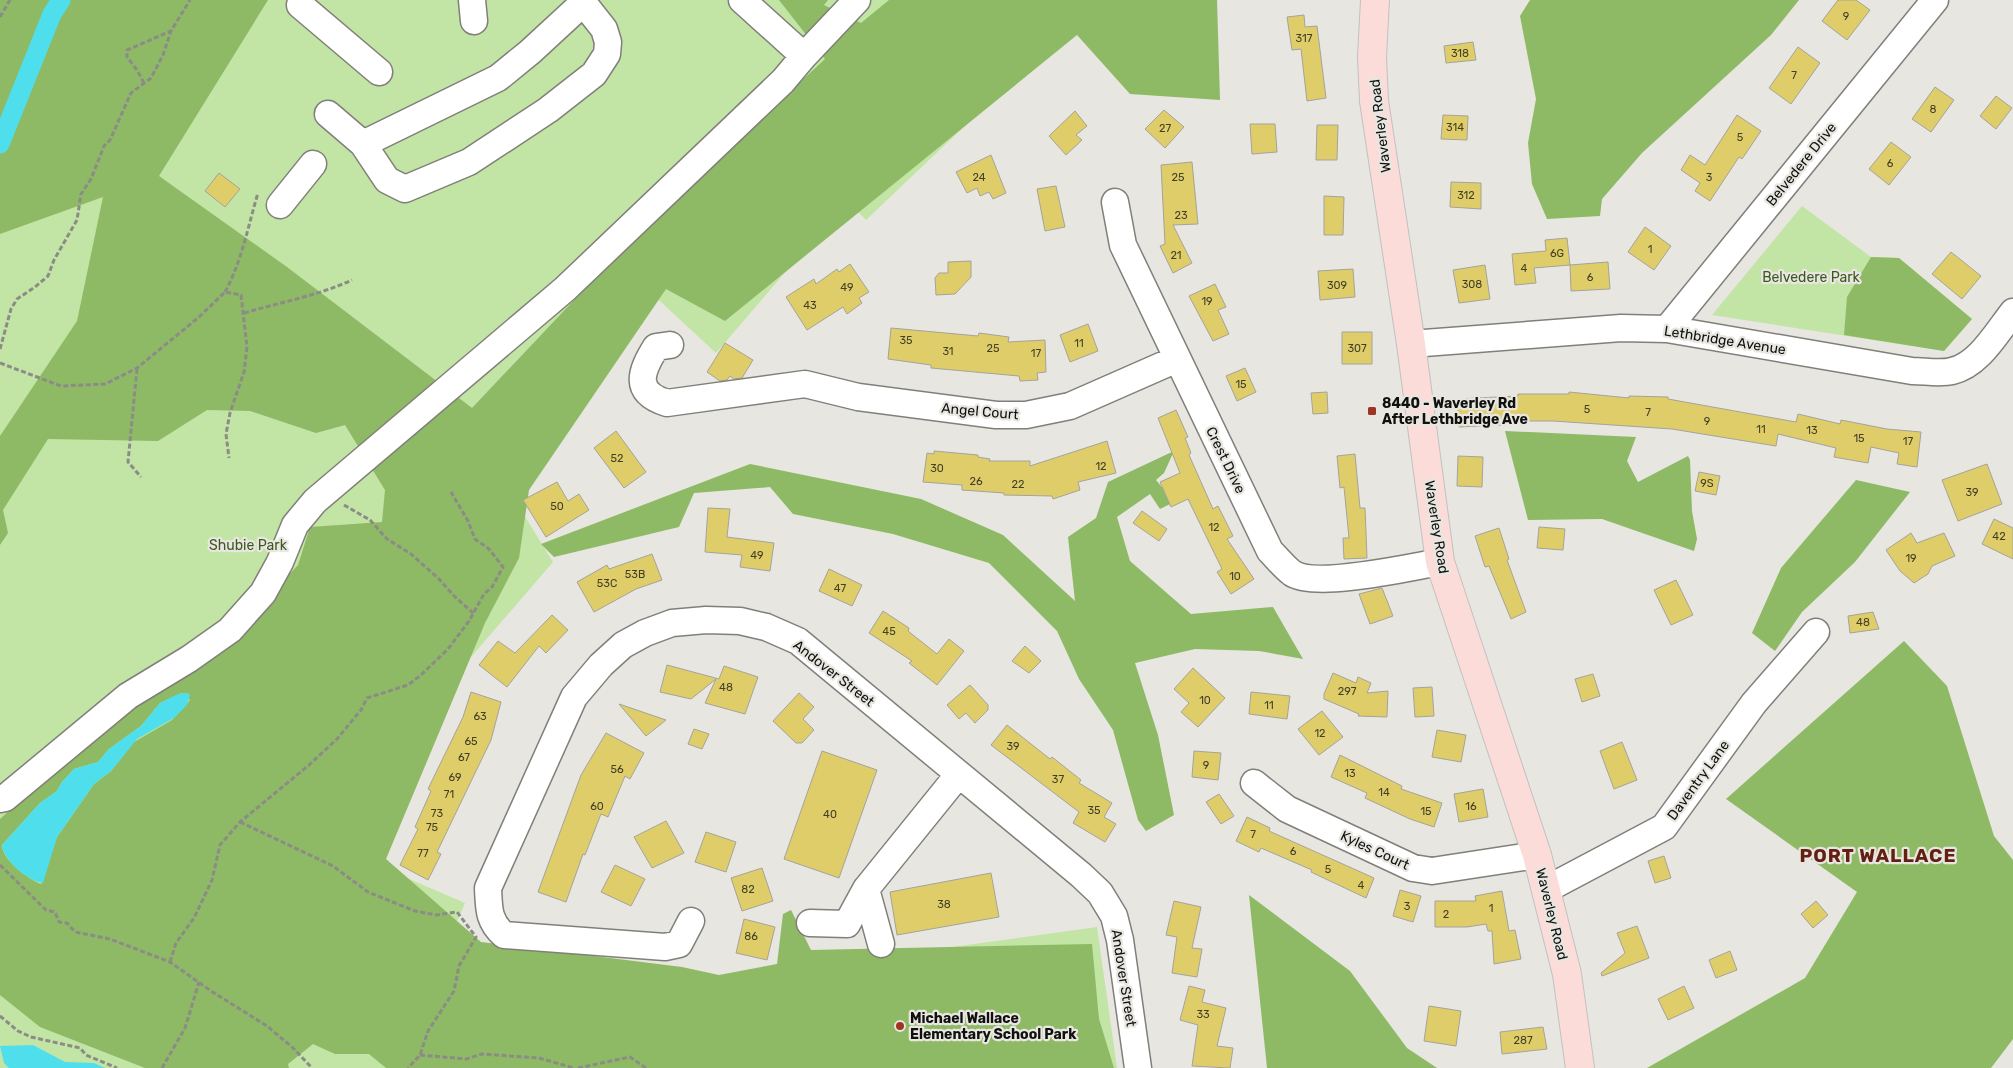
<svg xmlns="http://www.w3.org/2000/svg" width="2013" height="1068" font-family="Rubik,sans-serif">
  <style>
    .green { fill: #c2e4a5 }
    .forest { fill: #8eb965; fill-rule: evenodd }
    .water { fill: #4fdfec }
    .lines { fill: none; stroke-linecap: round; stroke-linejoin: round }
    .canal { stroke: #4fdfec; stroke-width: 19 }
    .building { fill: #dfcd6a; stroke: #a4a39c }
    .minor-casing { stroke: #807f79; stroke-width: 29 }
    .major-casing { stroke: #c1c1c0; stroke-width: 30 }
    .path { stroke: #8c8c87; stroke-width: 3; stroke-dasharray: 5 2.5; stroke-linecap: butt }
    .minor { stroke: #fff; stroke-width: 26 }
    .major { stroke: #fbdcd9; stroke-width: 28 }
    .poi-dot { fill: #9f3521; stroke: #e7e6e0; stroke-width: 2 }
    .labels { text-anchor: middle; stroke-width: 4.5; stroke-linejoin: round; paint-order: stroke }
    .number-label { font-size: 11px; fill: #443f25 }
    .street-label { font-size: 14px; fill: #10100e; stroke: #e7e6e0 }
    .park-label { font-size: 14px; fill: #3d581e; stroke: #e7e6e0 }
    .poi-label { font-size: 14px; font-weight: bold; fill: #10100e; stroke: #e7e6e0; text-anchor: start }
    .district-label { font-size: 19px; font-weight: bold; letter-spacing: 1px; fill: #621f12; stroke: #e7e6e0 }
  </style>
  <rect width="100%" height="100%" fill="#e7e6e0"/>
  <!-- green -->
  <path class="green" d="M0,0h1077l-107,121 -104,99 -19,-20 -131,153 -67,-62 -153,179 57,92 -107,124 -74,177 93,40 -21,49 240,32 413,-57 20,141h-1117z
    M1802,206l69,51 28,1 73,61 -28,32 -232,-36z"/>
  <!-- forest -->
  <path class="forest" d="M0,0h268l-109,176 128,91 185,141 156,-165 197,-184 -46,-59h49l-4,5 37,18 28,-23h328l3,100 -90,-6 -53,-59 -352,286 -59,-32 -137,201 -10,68 -34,65 -99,236 95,83 201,25 37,8 58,-11 6,-50 8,-4 20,40 281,-6 7,75 15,49h-728l-17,-14h-34l-22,-10 -25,20 1,4h-144l-105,-41 -40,-32v-176l129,-117 102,-66 67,-71 12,-38 72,-5 3,-32 -40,-65 -29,8 -66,-22 -43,-1 -49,31 -110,-2 -45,71 5,23 -8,12v-109l77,-115 26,-124 -103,37zM182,693l8,7 -18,20 -38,22 -23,29 -17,13 -37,53 -16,47c-13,-5 -39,-24 -39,-39l38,-42 17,-12 5,-9 12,-13 24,-7 11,-13 32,-23 19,-23z
    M1530,0h269l-28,35 -129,118 -40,46 -2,17 -53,3 -15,-35 -4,-41 8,-44 -16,-83z
    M1871,257l28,1 73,61 -28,32 -100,-16 3,-38z
    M1505,431l131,6 -9,24 11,21 50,-26 2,4 2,51 5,28 -3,12 -92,-32 -74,1z
    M1174,451l-10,22 -8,7 18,22 -14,7 -10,-15 -33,23 13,44 61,53 82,-7 30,52 -44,-8 -64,-2 -60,14 23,72 16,80 -28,16 -8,-11 -25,-90 -34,-51 -22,-48 -68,-68 -96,-29 -100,-20 -23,-27 -76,6 -15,34 -125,30 -13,-13 209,-80 171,35 82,36 72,66 -7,-64 28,-19 12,-36z
    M1856,480l54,12 -55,70 -53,50 -27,39 -23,-18 29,-65z
    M1904,641l43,45 47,150 19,24v179l-22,29h-344l158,-90 52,-86 -131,-93z
    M1249,895l101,76 57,77 30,20h-170z"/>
  <!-- water -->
  <path class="water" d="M187,693l3,2 -3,10 -13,13 -37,21 -26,32 -17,13 -37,53 -14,46c-14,-1 -41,-24 -41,-38l38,-42 17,-12 5,-9 12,-13 24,-7 11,-13 32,-23 19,-23 18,-9z
    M33,1045l32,17 29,1 11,5h-96l-5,-5 -4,-17z"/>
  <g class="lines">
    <!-- canal -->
    <path class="canal" d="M0,144l52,-130 9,-14"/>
  </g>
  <!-- building -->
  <path class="building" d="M1838,0h18l14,10 -23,30 -25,-19z
    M1304,15l1,12 12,-1 9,72 -19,3 -6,-52 -9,1 -5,-33z
    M1473,42l3,18 -30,3 -2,-17z
    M1798,47l22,16 -29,41 -22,-16z
    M1935,87l19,13 -23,32 -19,-13z
    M1996,96l16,12 -16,21 -16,-13z
    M1164,110l20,17 -19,21 -20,-19z
    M1075,111l12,15 -11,9 6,5 -16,15 -17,-19z
    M1443,115l25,1 -1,24 -26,-1z
    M1737,115l24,16 -19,28 -3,-2 -29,44 -15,-10 5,-8 -19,-13 9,-15 15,10z
    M1250,124h25l2,28 -25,2z
    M1317,125h21l-1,35h-21z
    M1891,142l20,15 -22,28 -20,-16z
    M991,155l15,38 -13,6 -4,-7 -9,4 -3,-8 -10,5 -11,-21z
    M1192,162l6,62 -25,1 19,38 -19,10 -13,-27 5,-2 -4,-79z
    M219,173l21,16 -15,18 -20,-16z
    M1451,182l30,1v26l-31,-2z
    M1056,186l9,41 -20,4 -8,-42z
    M1324,196l20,1 -1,38h-19z
    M1645,227l26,19 -17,24 -26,-18z
    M1567,238l3,27 -36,3 2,15 -21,2 -3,-31 34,-3 -1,-11z
    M1951,252l30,24 -19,23 -30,-25z
    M971,261v16l-16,17 -19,1 -1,-17 4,-5h9v-11z
    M1608,262l2,27 -39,2 -1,-26z
    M850,264l19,28 -10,6 3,5 -15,11 -4,-7 -36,23 -21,-33 28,-18 2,5 21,-15 2,3z
    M1485,265l5,34 -31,4 -6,-33z
    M1353,269l2,28 -35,3 -2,-29z
    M1215,284l11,23 -8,3 11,24 -16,7 -24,-45z
    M1088,324l10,27 -28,11 -10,-27z
    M891,328l87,8 1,-3 30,4 -1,5 37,-2 1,32 -9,1 1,7 -18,1 -1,-5 -88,-8v-3l-43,-6z
    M1342,332h30v32h-30z
    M725,343l28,17 -11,18 -8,1 -4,-3 -3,4 -7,1 -13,-9z
    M1245,368l11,24 -19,9 -11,-25z
    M1327,392l1,21 -15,1 -2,-21z
    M1569,392l60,6v-2l39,1v2l128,23 2,-8 42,10 1,-4 46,9 34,3 -4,35 -20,-3 2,-11 -28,-6 -3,16 -34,-6 2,-9 -58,-14 -2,12 -104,-17 -119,-8h-51v4l-43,2 -2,-28 61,-3v-2h51z
    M1176,410l12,27 -3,1 6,15 -2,2 24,54 5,-3 15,30 -6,3 27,40 -23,15 -14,-22 5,-3 -34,-70 -17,8 -11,-25 20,-9 -22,-55z
    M616,431l30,41 -22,16 -30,-40z
    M1107,441l9,32 -38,9 2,8 -27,9 -1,-3 -48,-1v-2l-42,-3v-5l-39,-3 4,-29 7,1v-3l44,4v2l12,2 -1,2h41v5z
    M1355,454l5,54h5l2,50 -23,1 -1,-21h6l-5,-51 -4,1 -3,-32z
    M1458,456l25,1 -1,30 -25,-1z
    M1987,464l15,40 -44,17 -16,-41z
    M1699,472l21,4 -4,19 -21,-4z
    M557,482l11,19 11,-7 10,16 -43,27 -23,-37z
    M708,508l22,1 -3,28 47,6 -4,28 -30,-4 2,-12 -37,-3z
    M1142,511l25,18 -8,12 -26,-18z
    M1994,519l19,9v31l-31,-15z
    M1539,527l26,2 -2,21 -26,-2z
    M1499,528l10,31 -2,1 19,52 -15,7 -22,-53 -4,1 -10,-31z
    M1911,533l6,10 27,-10 11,23 -23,10 -4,8 -14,9 -14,-12 -14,-21z
    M652,554l10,26 -26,9 -42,23 -17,-30 30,-17 2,4z
    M829,569l33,16 -10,21 -33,-15z
    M1676,580l17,35 -22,10 -17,-35z
    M1382,588l11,28 -23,8 -11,-30z
    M883,611l26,17 -1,3 29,23 12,-15 15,12 -27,34 -28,-22 3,-2 -43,-28z
    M1873,612l6,17 -29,4 -2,-17z
    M552,615l16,15 -22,23 -7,-7 -32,41 -28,-22 19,-24 17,12z
    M1025,646l16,15 -12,12 -17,-12z
    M667,665l52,14 5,-13 34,11 -13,37 -40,-11 11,-24 -25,20 -31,-7z
    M1193,668l32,30 -27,29 -17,-15 8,-9 -15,-14z
    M1333,673l23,10 2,-6 13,6 -4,10 21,-2 -1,26 -29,-1 1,-2 -35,-15v-5z
    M1593,674l7,22 -18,6 -7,-23z
    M970,685l18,20v5l-13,13 -9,-10 -7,6 -12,-14z
    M1432,687l2,29 -19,1 -2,-29z
    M471,692l30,10 -10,38 -54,112 4,2 -13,26 -28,-15 18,-36 -3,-2 16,-36 -3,-2 35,-72z
    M1251,692l39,4 -3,23 -38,-5z
    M799,693l15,14 -11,12 11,11 -12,13h-6l-23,-22z
    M619,704l47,16 -20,16z
    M1322,711l21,26 -24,18 -21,-26z
    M1007,725l43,34 2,-2 29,23 -2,3 33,20 -8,14 12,7 -11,18 -32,-19 6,-11 -88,-67z
    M694,729l15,5 -7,15 -14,-5z
    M1437,730l29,5 -5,27 -29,-5z
    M606,733l38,20 -14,26 -5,-3 -17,41 -7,-3 -16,41 -2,-1 -17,48 -28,-10 43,-117z
    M1622,742l15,38 -23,9 -14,-38z
    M822,751l55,19 -38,108 -55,-19z
    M1194,751l27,2 -3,27 -26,-3z
    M1340,755l62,31 -1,3 41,14 -8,24 -24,-8 -45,-21 2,-5 -36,-16z
    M1483,789l5,28 -29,5 -5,-28z
    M1219,794l15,22 -13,8 -15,-22z
    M1247,817l23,11 -1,3 105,47 -8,20 -55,-26 1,-2 -51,-22 -2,4 -23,-11z
    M666,821l18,32 -32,15 -18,-31z
    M706,832l30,10 -10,30 -31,-10z
    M1664,856l7,22 -16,5 -7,-22z
    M615,865l30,14 -14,27 -30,-14z
    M762,868l11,33 -31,10 -11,-33z
    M991,873l8,44 -102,18 -7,-43z
    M1400,890l21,6 -8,26 -20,-6z
    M1502,891l7,40 6,-1 6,29 -27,5 -2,-33h-4l-2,-7 -19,3h-32v-26h41l-1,-5z
    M1174,901l27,6 -9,41 10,1 -5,28 -25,-4 5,-36 -11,-2z
    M1816,901l12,14 -15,13 -12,-14z
    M744,919l31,8 -8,33 -31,-7z
    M1637,926l12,32 -47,18 -1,-3 24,-20 -8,-20z
    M1730,951l7,19 -21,8 -7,-18z
    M1189,986l16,4 -3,12 24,6 -9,38 16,2 -3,20 -38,-2 6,-41 -18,-5z
    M1684,986l10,22 -26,12 -10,-21z
    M1429,1006l32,5 -5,35 -32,-5z
    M1543,1027l4,22 -45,5 -2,-22z"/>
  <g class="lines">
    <!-- minor casing -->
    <g class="minor-casing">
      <path id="minor" d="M472,0l2,21
        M742,0l62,56
        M300,5l79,67
        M328,114l35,30 24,36 18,9 64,-27 79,-52 46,-36 13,-20 1,-12 -4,-13 -23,-29
        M363,144l135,-66 32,-26 52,-48
        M1115,202l8,43 147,306c7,7 14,16 22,22 23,16 118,-6 148,-11
        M280,205l33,-41
        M1667,329l268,-329
        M1411,344l210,-16 46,1 245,42c13,0 28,3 40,0 27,-6 45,-39 61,-59
        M670,345l-14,2c-15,24 -24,45 11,56l138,-19 53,13 138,18h30l44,-9 107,-47
        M1254,783l33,26 126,59 19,3 105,-16
        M0,799l5,-1 123,-102 61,-37 41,-29 33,-37 17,-31 15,-37 20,-24 250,-212 218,-208 21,-25 53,-56
        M1547,889l117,-62 90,-124 62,-71
        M691,921l-12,23 -14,3 -161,-12c-16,-14 -15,-27 -16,-47l86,-191 27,-32 22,-20 22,-12 27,-10 34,-3 34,1 26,6 32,14 283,234 19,18 14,23 6,24 18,128
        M810,923l37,1 19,-35
        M881,944l-15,-55 93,-115"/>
    </g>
    <!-- major casing -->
    <g class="major-casing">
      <path id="major" d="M1375,0l-3,57 2,44 37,243 29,218 97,293 30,119 13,94"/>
    </g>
    <!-- path -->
    <path class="path" d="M0,17l10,-17
      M144,83l-7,-13 -10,-13v-7l44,-19
      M225,292c17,-31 23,-66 33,-99
      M244,313c37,-11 73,-17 108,-33
      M0,349l11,-40 6,-10 18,-12 13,-11 6,-16 23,-40 4,-26 10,-15 13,-33 6,-6 21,-47 20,-15 12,-23 8,-24 19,-31
      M0,363l61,23 44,-2 32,-16 62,-51 26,-25 16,3 6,52 -3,25 -14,41 -4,21 3,24
      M137,369l-9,93 13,15
      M344,505l26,15 17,19 24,15 28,25 15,17 19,17
      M240,822l93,44 35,26 47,19 21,4 21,-3 19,25 -17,29 -5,25 -26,40 -8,24 -12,13
      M0,865l46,45 9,2 4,10 8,1 8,9 35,7 60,23 41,29 56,35 26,22 19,20
      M170,962l6,-19 18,-25 18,-38 8,-35 20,-23 69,-57 28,-26 24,-29 6,-12 41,-13 13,-10 27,-26 21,-28 15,-27 8,-7 11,-20 -14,-18 -14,-10 -7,-18 -17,-29
      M0,1016l18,15 13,6 49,11 6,7 31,13
      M420,1055l46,4 16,-5 57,4 35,10
      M162,1068l23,-40 14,-46
      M578,1068l52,-11 16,11"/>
    <!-- minor -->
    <use href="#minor" class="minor"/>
    <!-- major -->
    <use href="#major" class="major"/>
  </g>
  <!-- markers -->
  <g class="poi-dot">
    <rect x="1367" y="406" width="10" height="10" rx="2.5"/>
    <circle cx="900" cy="1026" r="5"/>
  </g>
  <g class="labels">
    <!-- number labels -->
    <g class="number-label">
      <text x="1846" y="20">9</text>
      <text x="1304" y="42">317</text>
      <text x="1460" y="57">318</text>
      <text x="1794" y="79">7</text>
      <text x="1933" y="113">8</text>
      <text x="1455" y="131">314</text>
      <text x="1165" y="132">27</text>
      <text x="1740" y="141">5</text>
      <text x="1890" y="167">6</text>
      <text x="979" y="181">24</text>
      <text x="1178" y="181">25</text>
      <text x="1709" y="181">3</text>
      <text x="1466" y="199">312</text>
      <text x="1181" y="219">23</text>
      <text x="1650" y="253">1</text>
      <text x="1557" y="257">6G</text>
      <text x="1176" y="259">21</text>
      <text x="1524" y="272">4</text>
      <text x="1590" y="281">6</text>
      <text x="1472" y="288">308</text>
      <text x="1337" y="289">309</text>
      <text x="847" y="291">49</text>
      <text x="1207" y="305">19</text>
      <text x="810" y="309">43</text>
      <text x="906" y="344">35</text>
      <text x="1079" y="347">11</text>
      <text x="993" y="352">25</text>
      <text x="1357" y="352">307</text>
      <text x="948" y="355">31</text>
      <text x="1036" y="357">17</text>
      <text x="1241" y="388">15</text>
      <text x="1587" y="413">5</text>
      <text x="1648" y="416">7</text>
      <text x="1707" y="425">9</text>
      <text x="1761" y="433">11</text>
      <text x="1812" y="434">13</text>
      <text x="1859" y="442">15</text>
      <text x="1908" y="445">17</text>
      <text x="617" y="462">52</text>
      <text x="1101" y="470">12</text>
      <text x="937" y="472">30</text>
      <text x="976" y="485">26</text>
      <text x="1707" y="487">9S</text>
      <text x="1018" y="488">22</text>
      <text x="1972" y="496">39</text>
      <text x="557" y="510">50</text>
      <text x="1214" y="531">12</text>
      <text x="1999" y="540">42</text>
      <text x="757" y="559">49</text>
      <text x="1911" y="562">19</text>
      <text x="635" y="578">53B</text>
      <text x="1235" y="580">10</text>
      <text x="607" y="587">53C</text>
      <text x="840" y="592">47</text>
      <text x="1863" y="626">48</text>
      <text x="889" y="635">45</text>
      <text x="726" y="691">48</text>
      <text x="1347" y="695">297</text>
      <text x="1205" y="704">10</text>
      <text x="1269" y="709">11</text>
      <text x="480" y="720">63</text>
      <text x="1320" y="737">12</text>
      <text x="471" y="745">65</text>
      <text x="1013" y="750">39</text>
      <text x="464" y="761">67</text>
      <text x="1206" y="769">9</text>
      <text x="617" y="773">56</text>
      <text x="1350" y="777">13</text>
      <text x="455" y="781">69</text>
      <text x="1058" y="783">37</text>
      <text x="1384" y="796">14</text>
      <text x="449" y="798">71</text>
      <text x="597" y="810">60</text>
      <text x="1471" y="810">16</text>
      <text x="1094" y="814">35</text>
      <text x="1426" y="815">15</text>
      <text x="437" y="817">73</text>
      <text x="830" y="818">40</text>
      <text x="432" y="831">75</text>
      <text x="1253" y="838">7</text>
      <text x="1293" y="855">6</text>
      <text x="423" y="857">77</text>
      <text x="1328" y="873">5</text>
      <text x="1361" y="889">4</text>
      <text x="748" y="893">82</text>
      <text x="944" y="908">38</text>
      <text x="1407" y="910">3</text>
      <text x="1491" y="912">1</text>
      <text x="1446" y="918">2</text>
      <text x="751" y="940">86</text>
      <text x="1203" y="1018">33</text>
      <text x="1523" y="1044">287</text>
    </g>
    <!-- street labels -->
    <g class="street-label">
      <text transform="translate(1380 126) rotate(-97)" y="5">Waverley Road</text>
      <text transform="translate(1801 164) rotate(-51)" y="5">Belvedere Drive</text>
      <text transform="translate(1725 340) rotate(9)" y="5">Lethbridge Avenue</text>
      <text transform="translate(980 411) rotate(5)" y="5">Angel Court</text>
      <text transform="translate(1226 460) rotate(64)" y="5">Crest Drive</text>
      <text transform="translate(1437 527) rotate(81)" y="5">Waverley Road</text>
      <text transform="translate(834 673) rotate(38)" y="5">Andover Street</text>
      <text transform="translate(1698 780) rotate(-54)" y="5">Daventry Lane</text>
      <text transform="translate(1375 850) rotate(25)" y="5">Kyles Court</text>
      <text transform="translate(1552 914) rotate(76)" y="5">Waverley Road</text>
      <text transform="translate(1124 978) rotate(81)" y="5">Andover Street</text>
    </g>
    <!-- park labels -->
    <g class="park-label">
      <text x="1811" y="282">Belvedere Park</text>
      <text x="248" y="550">Shubie Park</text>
    </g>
    <!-- poi labels -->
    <g class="poi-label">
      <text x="1382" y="408">8440 - Waverley Rd<tspan x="1382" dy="16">After Lethbridge Ave</tspan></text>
      <text x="910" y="1023">Michael Wallace<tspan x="910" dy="16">Elementary School Park</tspan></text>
    </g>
    <!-- district labels -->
    <g class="district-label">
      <text x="1878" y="862">PORT WALLACE</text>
    </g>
  </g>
</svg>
